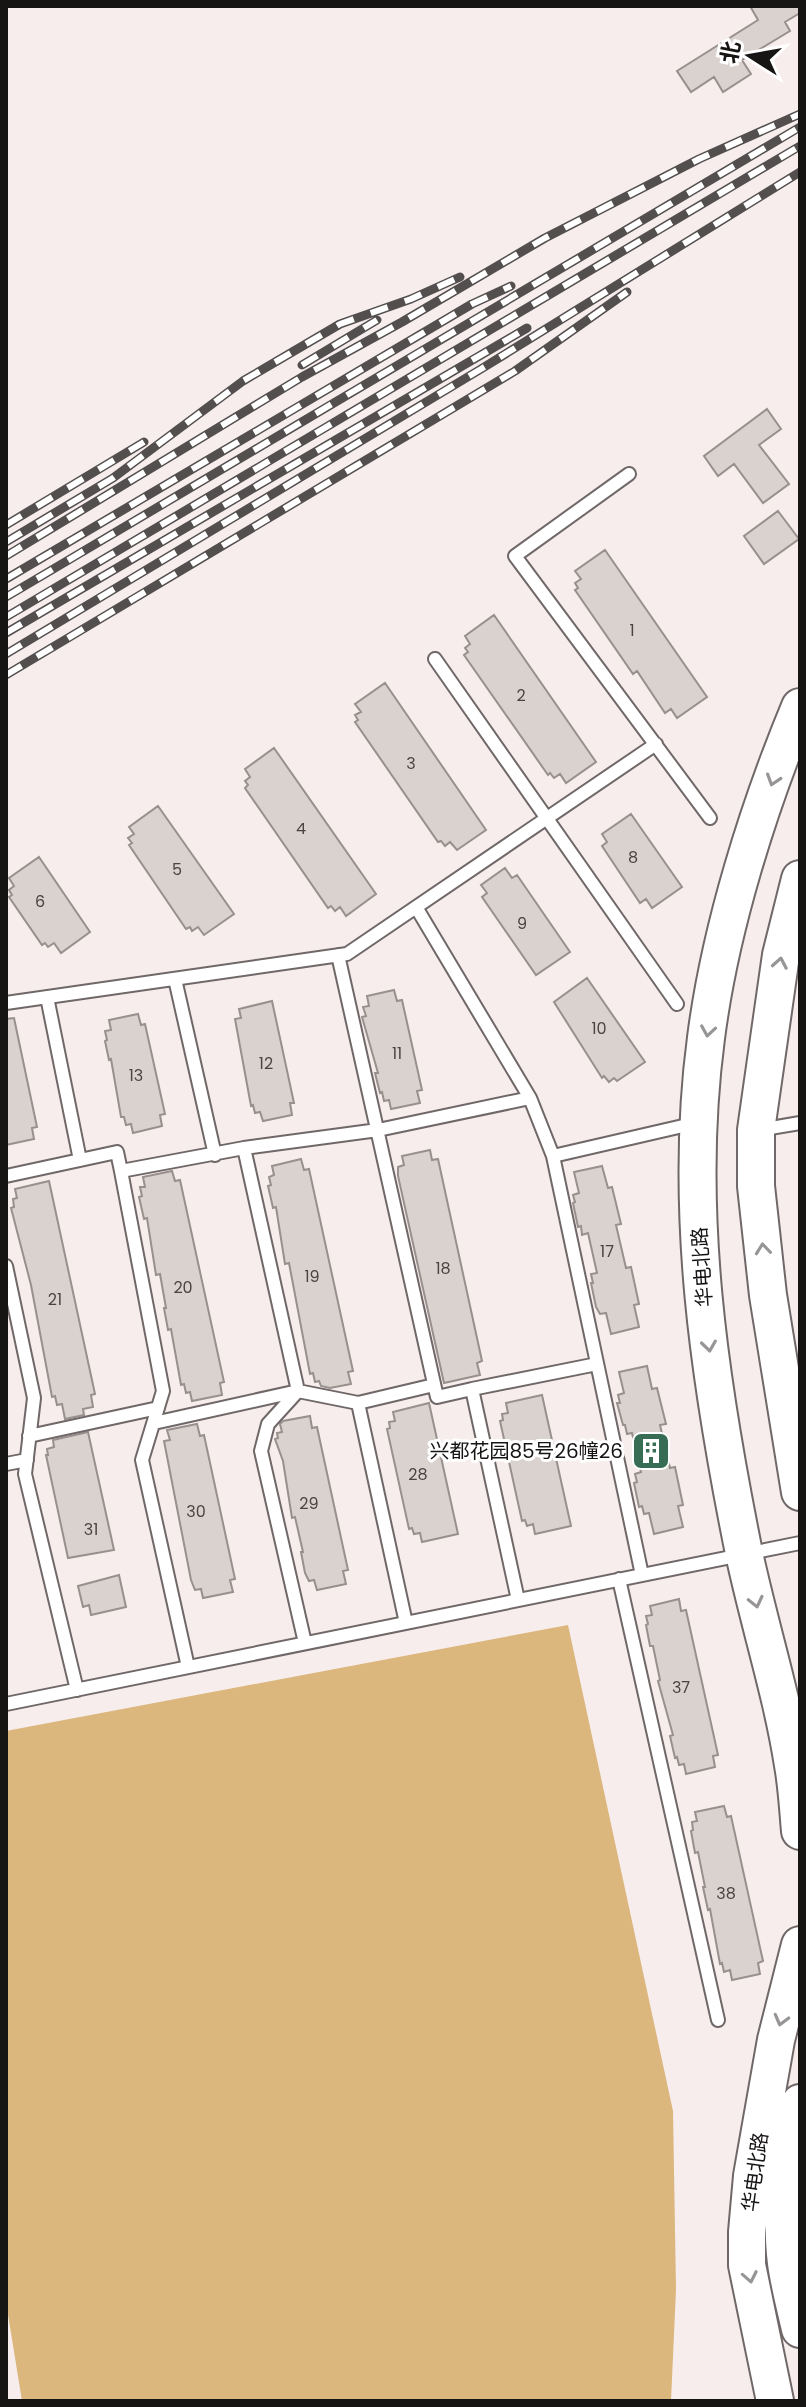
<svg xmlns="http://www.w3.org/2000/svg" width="806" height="2407" font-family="Poppins,'Noto Sans SC',sans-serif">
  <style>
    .green { fill: #dbb67d }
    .building { fill: #dad2ce; stroke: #97908c; stroke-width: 2 }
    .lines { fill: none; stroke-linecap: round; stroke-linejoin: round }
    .service-casing { stroke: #706868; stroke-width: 16 }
    .secondary-casing { stroke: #706868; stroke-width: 40 }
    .service { stroke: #fff; stroke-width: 12 }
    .secondary { stroke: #fff; stroke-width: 36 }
    .rail-casing { stroke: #544f4f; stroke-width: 9 }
    .rail { stroke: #fff; stroke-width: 6; stroke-dasharray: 18; stroke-linecap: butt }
    .oneway { stroke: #979595 }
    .labels { text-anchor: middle; stroke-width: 6; stroke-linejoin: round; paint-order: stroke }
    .number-label { font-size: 16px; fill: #484442 }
    .street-label { font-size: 20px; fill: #171414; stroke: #fff }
    .poi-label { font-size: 20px; fill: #171414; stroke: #fff; text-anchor: end }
  </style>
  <rect width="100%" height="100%" fill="#f7eded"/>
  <!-- green -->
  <path class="green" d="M568,1625l105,486 3,178 -5,112h-649l-16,-99v-571z"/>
  <!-- building -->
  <path class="building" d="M750,6h50v7l-15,9 5,9 -48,29 9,14 -28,18 -9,-15 -23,15 -14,-21 81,-51z
    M767,409l14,20 -22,16 30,39 -26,19 -29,-39 -16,12 -14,-20z
    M778,511l21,28 -35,25 -20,-28z
    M605,550l102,147 -30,21 -6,-9 -6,4 -28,-42 -4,3 -58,-84 3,-2 -3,-5 6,-4 -6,-8z
    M494,615l102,147 -30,21 -6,-9 -6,4 -4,-5 -2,2 -84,-120 4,-3 -3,-4 5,-4 -5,-8z
    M385,683l101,147 -29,20 -7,-8 -5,4 -4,-5 -3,1 -83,-120 3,-2 -3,-5 6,-3 -6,-8z
    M274,748l102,146 -30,22 -6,-9 -5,4 -4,-5 -3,2 -83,-120 3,-3 -3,-4 5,-4 -5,-8z
    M158,806l76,108 -30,21 -6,-8 -6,4 -2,-4 -4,2 -57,-84 3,-2 -4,-5 6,-4 -5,-7z
    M631,814l51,73 -30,21 -6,-9 -6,4 -38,-57 5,-4 -5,-8z
    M39,857l51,75 -29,21 -7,-10 -6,4 -3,-4 -3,2 -33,-48 3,-2 -3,-5 5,-4 -5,-8z
    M505,868l7,10 5,-3 53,77 -34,23 -54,-78 5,-4 -6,-8z
    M587,978l58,84 -28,19 -3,-3 -5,4 -5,-6 -2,2 -48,-76z
    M394,990l3,11 5,-1 20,90 -5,1 3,12 -29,6 -2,-9 -5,1 -2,-9 -2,1 -5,-20h3l-16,-56 4,-1 -3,-9 6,-1 -2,-10z
    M272,1001l22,102h-4l2,12 -29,6 -3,-9 -5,1 -2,-8 -2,1 -16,-87 6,-1 -2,-9z
    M138,1014l3,11 4,-1 20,90 -5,1 2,11 -29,7 -2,-9 -5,1 -2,-8h-3l-10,-58 -2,1 -4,-19 2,-1 -2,-9 6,-1 -2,-10z
    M14,1018l23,109 -5,1 2,11 -28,6v-126z
    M430,1150l2,10 6,-1 44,202 -5,2 3,12 -36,8 -46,-207v-9l6,-2 -2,-9z
    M301,1159l3,11 5,-1 44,202 -5,1 3,12 -21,4 -9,-2 -2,-5 -4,1 -2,-9 -3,1 -21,-111 -4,1 -9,-57 -3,1 -5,-22 3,-1 -2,-8 5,-2 -2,-9z
    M602,1166l6,22 4,-1 9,37 -5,1 10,43 5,-1 8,37 -5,1 5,22 -28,7 -5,-21 -6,1 -4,-7 -5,-24h2l-2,-9 6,-1 -9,-40 -6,2 -1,-9 -3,1 -5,-24 2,-1 -2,-7 6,-2 -5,-21z
    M172,1171l3,10 5,-1 44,202 -4,1 2,12 -30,6 -2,-9 -4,1 -2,-9 -3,1 -10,-56 -3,1 -4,-22h2l-6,-34 -4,1 -9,-57 -3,1 -5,-22 3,-1 -2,-9h5l-2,-10z
    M49,1181l46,213 -4,1 2,12 -10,2 1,6 -19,4 -3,-15 -5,1 -2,-9 -3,1 -21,-112 -20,-77 3,-1 -1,-8 4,-1 -2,-9z
    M647,1366l5,23 5,-1 9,36 -6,1 10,43 5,-1 8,38 -5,1 5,21 -29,7 -5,-21 -5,1 -2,-8 -3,1 -5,-24 3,-1 -2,-8 6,-2 -9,-39 -5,1 -2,-9h-2l-6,-22h3l-2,-8 6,-2 -5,-21z
    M542,1395l29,131 -36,8 -2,-10 -6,2 -2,-6 -3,1 -22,-100 3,-1 -1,-6 6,-1 -2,-10z
    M429,1403l29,131 -36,8 -2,-9 -6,1 -2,-6 -3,1 -22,-100 3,-1 -1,-6 6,-1 -2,-9z
    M310,1416l2,12 5,-1 31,143 -5,1 3,13 -29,6 -3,-10 -5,1 -4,-8 -4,-21h2l-8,-35 -3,1 -9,-57 -8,-22 3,-1 -1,-5 5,-1 -2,-8 3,-3z
    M197,1424l3,12 4,-1 31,144 -5,1 3,12 -30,6 -2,-9 -6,1 -4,-10 -27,-139 6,-1 -3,-10z
    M88,1432l26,118 -46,8 -22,-103h2l-1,-6 7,-2 -1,-7z
    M119,1575l7,32 -35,8 -2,-10 -6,2 -5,-21z
    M679,1599l2,12 5,-1 32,145 -5,1 2,11 -29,7 -2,-10 -5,1 -2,-8 -2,1 -5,-22 3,-1 -15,-54 2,-1 -7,-34h-3l-4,-21 2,-1 -2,-8 6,-1 -2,-9z
    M724,1806l3,11 4,-1 32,145 -5,2 2,11 -28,6 -2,-10 -6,2 -2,-9 -2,1 -10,-55 -2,1 -5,-23h2l-7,-35 -3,1 -4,-22 2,-1 -1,-8 5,-1 -2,-9z"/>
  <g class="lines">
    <!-- service casing -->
    <g class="service-casing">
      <path id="service" d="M629,474l-114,82 195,262
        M435,659l242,345
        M416,907l114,191
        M338,955l99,442 35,-8 46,211
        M175,979l40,176
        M47,997l33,163
        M6,1003l341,-49 309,-210
        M759,1130l41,-7
        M244,1148l54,243 -30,33 -7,27 44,192
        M553,1156l89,419
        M121,1171l42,220 -21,69 46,207
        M6,1176l111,-24 4,19 123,-23 134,-18 152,-32 23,58 143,-33
        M6,1266l28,132 -9,76 52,216
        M472,1389l125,-25
        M358,1403l76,-18
        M154,1423l144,-32 60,12 48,220
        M29,1436l129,-28
        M6,1464l21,-4
        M619,1579l99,441
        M6,1704l794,-161"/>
    </g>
    <!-- secondary casing -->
    <g class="secondary-casing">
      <path id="secondary" d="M800,707c-42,101 -80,222 -94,331 -23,172 4,347 38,515 15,71 38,141 49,212 4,22 5,44 7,66
        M800,879l-19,76 -25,175v56l12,109 32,197
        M800,2103c-14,46 -20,112 -14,160 3,22 9,44 14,66
        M775,2401l-28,-136v-33l5,-56 24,-136 24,-95"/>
    </g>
    <!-- service -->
    <use href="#service" class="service"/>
    <!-- secondary -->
    <use href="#secondary" class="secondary"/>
    <!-- rail casing -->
    <g class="rail-casing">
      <path id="rail" d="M302,365l75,-45
        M6,525l138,-83
        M6,542l107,-64 130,-97 97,-57 71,-25 49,-22
        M6,556l296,-179 100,-55 143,-84 154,-79 101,-45
        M6,579l466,-275 39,-18
        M6,597l794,-470
        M6,617l794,-471
        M6,633l521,-305
        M6,654l475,-285 319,-197
        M6,675l509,-304 112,-79"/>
    </g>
    <!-- rail -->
    <use href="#rail" class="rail"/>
  </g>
  <!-- one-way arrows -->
  <defs><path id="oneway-chevron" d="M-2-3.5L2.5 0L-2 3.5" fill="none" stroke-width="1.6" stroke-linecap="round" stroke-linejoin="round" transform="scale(2)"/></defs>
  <g class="oneway">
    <use href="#oneway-chevron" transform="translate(773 780) rotate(108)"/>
    <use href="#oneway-chevron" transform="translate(780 963) rotate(-80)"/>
    <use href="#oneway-chevron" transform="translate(708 1031) rotate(99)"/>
    <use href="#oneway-chevron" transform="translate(763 1249) rotate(-96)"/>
    <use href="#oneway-chevron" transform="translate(709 1346) rotate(82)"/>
    <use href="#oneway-chevron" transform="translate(756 1602) rotate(77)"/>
    <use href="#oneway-chevron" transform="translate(781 2020) rotate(105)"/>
    <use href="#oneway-chevron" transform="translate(750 2277) rotate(79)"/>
  </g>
  <!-- icons -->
  <defs>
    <g id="building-square" transform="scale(2)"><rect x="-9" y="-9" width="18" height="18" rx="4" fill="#366d54" stroke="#fff"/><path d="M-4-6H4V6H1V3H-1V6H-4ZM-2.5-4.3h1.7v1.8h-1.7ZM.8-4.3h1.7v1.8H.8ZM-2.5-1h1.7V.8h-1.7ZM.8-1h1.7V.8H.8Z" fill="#fff"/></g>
  </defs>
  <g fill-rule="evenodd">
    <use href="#building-square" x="651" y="1451"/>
  </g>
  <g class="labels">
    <!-- number labels -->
    <g class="number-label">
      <text x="632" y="636">1</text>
      <text x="521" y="701">2</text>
      <text x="411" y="769">3</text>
      <text x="301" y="834">4</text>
      <text x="633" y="863">8</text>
      <text x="177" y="875">5</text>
      <text x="40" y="907">6</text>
      <text x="522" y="929">9</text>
      <text x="599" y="1034">10</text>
      <text x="397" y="1059">11</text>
      <text x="266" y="1069">12</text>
      <text x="136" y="1081">13</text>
      <text x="607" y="1257">17</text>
      <text x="443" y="1274">18</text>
      <text x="312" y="1282">19</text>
      <text x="183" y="1293">20</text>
      <text x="55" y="1305">21</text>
      <text x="418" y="1480">28</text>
      <text x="309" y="1509">29</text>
      <text x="196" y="1517">30</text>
      <text x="91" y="1535">31</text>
      <text x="681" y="1693">37</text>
      <text x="726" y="1899">38</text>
    </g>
    <!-- street labels -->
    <g class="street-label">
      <text transform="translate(702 1267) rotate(-94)" y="7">华电北路</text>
      <text transform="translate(755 2172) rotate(-82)" y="7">华电北路</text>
    </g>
    <!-- poi labels -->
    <g class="poi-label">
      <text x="623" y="1458">兴都花园85号26幢26</text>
    </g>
  </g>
  <!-- border -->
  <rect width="806" height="2407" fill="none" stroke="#171414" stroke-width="16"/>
  <!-- north arrow -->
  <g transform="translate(750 56) rotate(281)" stroke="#ffffff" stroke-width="6" paint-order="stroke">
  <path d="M0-6L14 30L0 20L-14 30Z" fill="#171414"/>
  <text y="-12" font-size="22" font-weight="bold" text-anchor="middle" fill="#171414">北</text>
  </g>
</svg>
